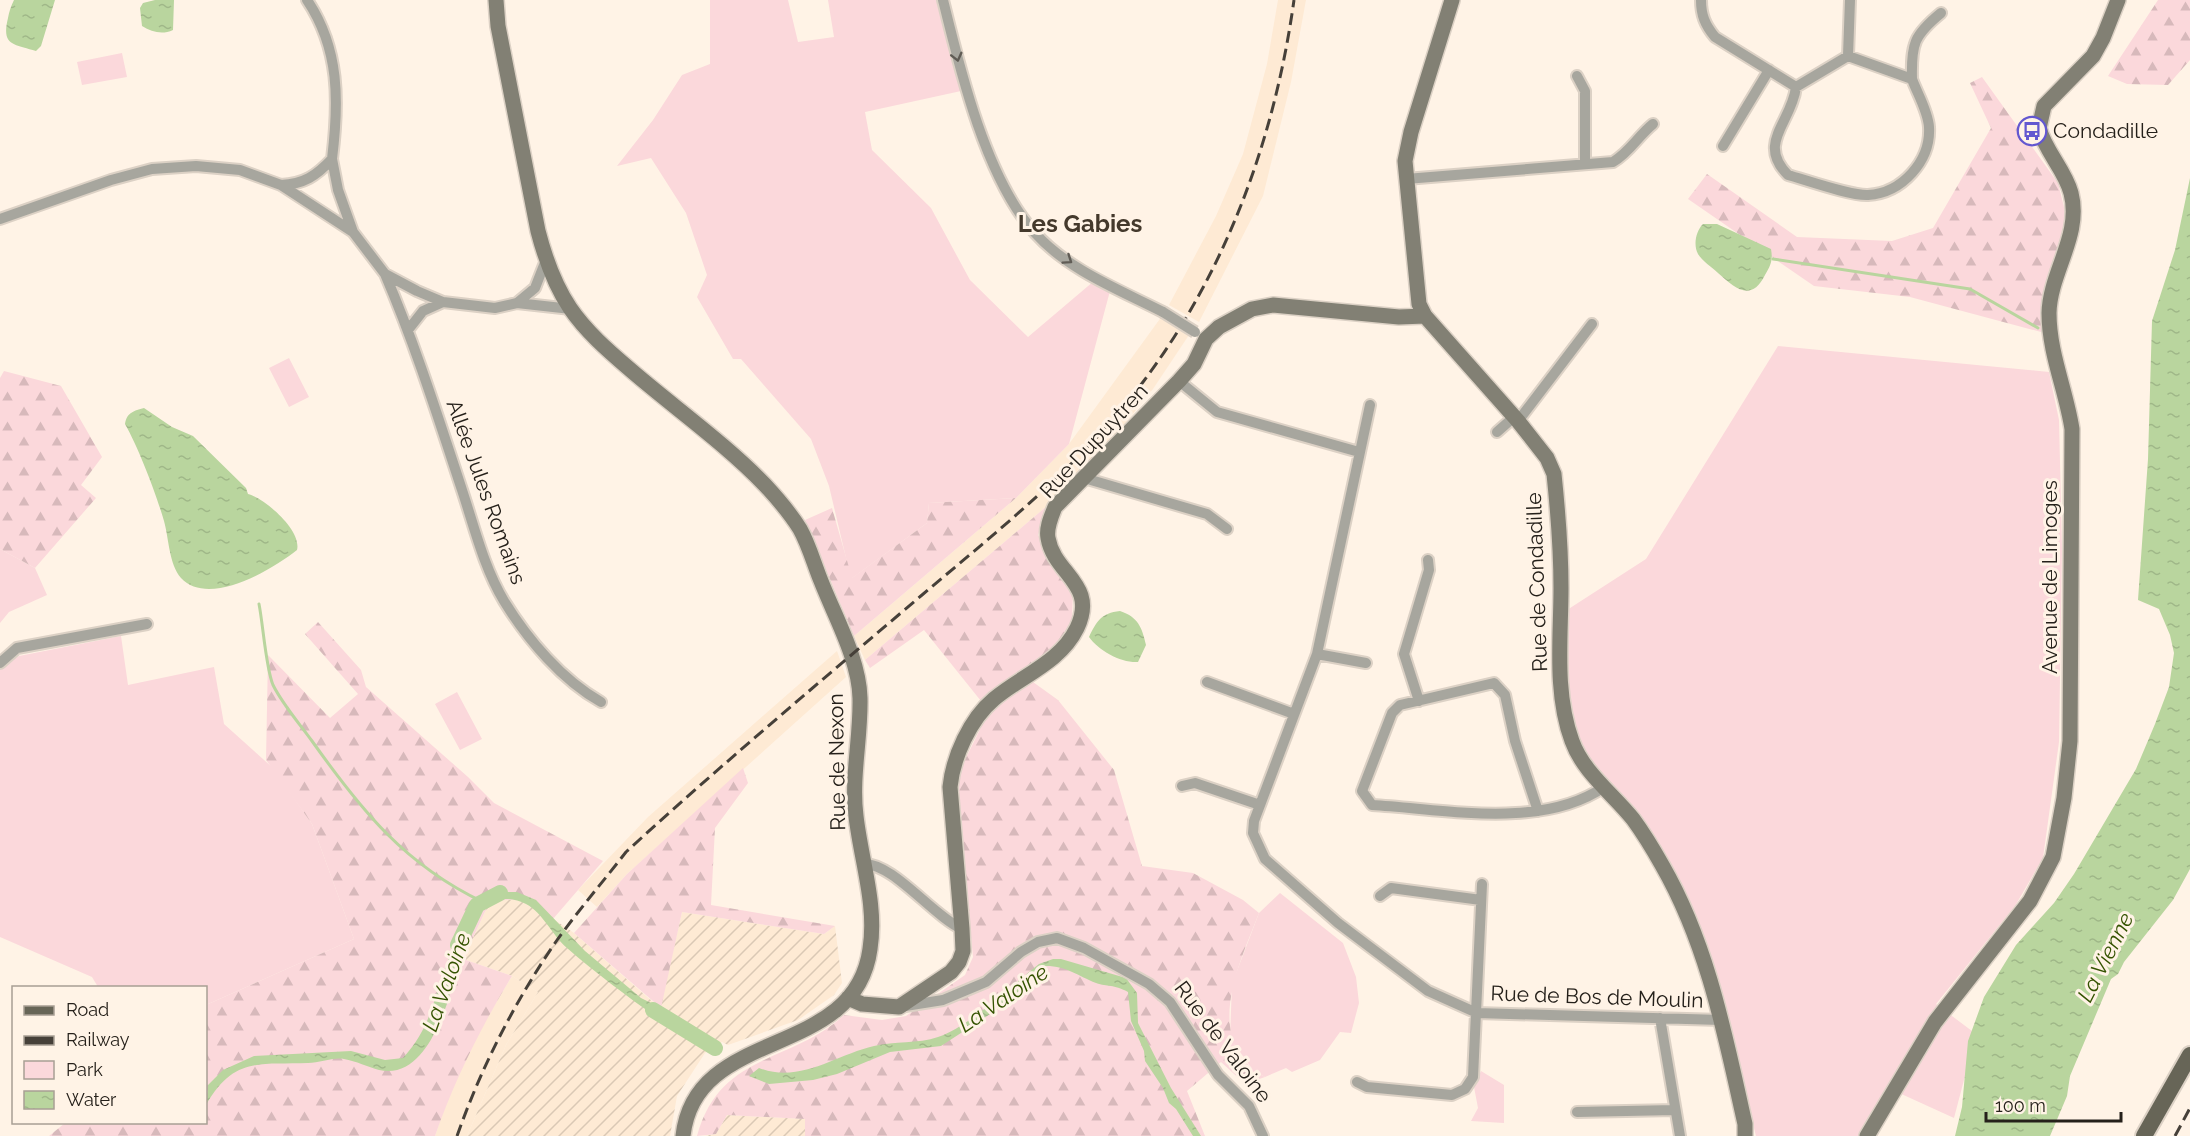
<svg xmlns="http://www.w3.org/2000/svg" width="2190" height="1136" font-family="Raleway,sans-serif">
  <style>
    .built { fill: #feead4 }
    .industrial { fill: url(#industrial-furrows) }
    .green { fill: #fbd8db }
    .forest { fill: url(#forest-firs) }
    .water { fill: url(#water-ripples) }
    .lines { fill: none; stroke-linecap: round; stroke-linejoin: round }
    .stream { stroke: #b9d59e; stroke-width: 3 }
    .river { stroke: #b9d59e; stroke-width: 16 }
    .street-casing { stroke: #dcd1c5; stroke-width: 14 }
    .secondary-casing { stroke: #dcd1c5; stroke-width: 18 }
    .primary-casing { stroke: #dcd1c5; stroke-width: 20 }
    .street { stroke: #a7a69e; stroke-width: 10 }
    .secondary { stroke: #828074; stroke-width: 15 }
    .primary { stroke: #676557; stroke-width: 16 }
    .rail { stroke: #464039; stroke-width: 3; stroke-dasharray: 12 6; stroke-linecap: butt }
    .street-bridge-casing { stroke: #dcd1c5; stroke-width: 14; stroke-linecap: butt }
    .street-bridge { stroke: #a7a69e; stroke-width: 10 }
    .oneway { stroke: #605c55 }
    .labels { text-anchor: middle; stroke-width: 6; stroke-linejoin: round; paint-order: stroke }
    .poi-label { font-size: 21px; fill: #25201a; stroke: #fff3e6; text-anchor: start }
    .street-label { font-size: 21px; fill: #25201a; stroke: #fff3e6 }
    .water-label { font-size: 22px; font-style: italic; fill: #345300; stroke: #fff3e6 }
    .quarter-label { font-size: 24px; font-weight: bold; fill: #44392c; stroke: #fff3e6 }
  </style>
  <defs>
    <pattern id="industrial-furrows" width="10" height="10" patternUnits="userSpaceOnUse" patternTransform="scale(1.5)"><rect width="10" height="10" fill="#feead4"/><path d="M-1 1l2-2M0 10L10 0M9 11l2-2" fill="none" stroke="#dac8b5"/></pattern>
    <pattern id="forest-firs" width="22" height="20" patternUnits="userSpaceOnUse" patternTransform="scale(1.5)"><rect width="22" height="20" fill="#fbd8db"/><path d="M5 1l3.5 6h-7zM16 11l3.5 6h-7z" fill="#d7b9bb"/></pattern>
    <pattern id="water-ripples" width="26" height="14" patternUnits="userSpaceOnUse" patternTransform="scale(1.5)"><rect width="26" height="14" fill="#b9d59e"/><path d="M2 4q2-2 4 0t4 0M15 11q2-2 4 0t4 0" fill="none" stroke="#9fb788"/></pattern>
  </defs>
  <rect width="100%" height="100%" fill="#fff3e6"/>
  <!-- built -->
  <path class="built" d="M1278,0h28l-15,82 -28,114 -64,126 -30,-17 47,-89 27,-62 24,-90z
    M1162,316l27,19 -36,54 -46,57 -60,60 -182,154 -11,-24 162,-138 53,-54z
    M837,651l9,26 -219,197 -30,33 -19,-17 70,-73z
    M512,976l26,16 -32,53 -39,91h-32l15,-44 29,-61z"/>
  <!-- industrial -->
  <path class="industrial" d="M524,899l50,34 86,75 22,-96 142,22 11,-8 7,57 -8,12 -36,25 -70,25 -6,-3 -17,11 -28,43 -7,40h-203l39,-91 32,-53 -26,-16 -49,-17 27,-58z
    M727,1115l78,4v17h-102l13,-2z"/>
  <!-- green -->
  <path class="green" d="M710,0h78l10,42 36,-5 -6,-37h108l25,91 -96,21 7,38 59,58 39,72 58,57 66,-56 16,10 -41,153 -53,54 -87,5 -2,20 -76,56 -22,-93 -18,-47 -70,-80h-8l-36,-62 10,-22 -21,-62 -35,-55 -34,8 36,-46 29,-45 28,-11z
    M122,53l5,24 -45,8 -5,-23z
    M1778,346l271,26 10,48 3,128 -3,194 -16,116 -28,48 -79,98 40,30 -22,84 -68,-31 -26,49h-104l-49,-193 -42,-82 -80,-105 -19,-45 1,-101 79,-51z
    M289,358l20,39 -20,10 -20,-39z
    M0,549l35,19 12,27 -38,17 -9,11z
    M121,636l7,49 86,-18 10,57 49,44 39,56 42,115 -148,66v-17l-108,-1 -6,-10 -92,-40v-270l19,-11z
    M457,692l25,47 -22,11 -25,-46z
    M1280,893l63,50 13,34 3,26 -8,30 -11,-1 -20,28 -28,12 -6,-4 -21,9 -12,-7 -23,-32 2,-54 27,-71z
    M1481,1071l23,14v38l-33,-2 7,-13 -4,-21z"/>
  <!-- forest -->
  <path class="forest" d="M2158,0h32v60l-22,25 -41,-1 -19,-8z
    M1982,77l76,106 9,36 -24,79 -2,34 -131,-35 -96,-11 -126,-87 19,-25 90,63 95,4 41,-13 58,-100 -21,-45z
    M4,371l57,15 41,71 -21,28 15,13 -61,70 -35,-19v-171z
    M1016,498l-162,138 -49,-116 27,-12 20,70 75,-55 2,-20z
    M1047,506l-9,29 24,44 11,12 -1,30 -39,61 25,18 56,70 28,96 51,7 50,27 16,13c-20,52 -58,128 6,164l-20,7 -24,-22 -34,29 18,45h-400v-17l-78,-4 -11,19 -19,2c23,-84 94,-72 147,-121l38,5 24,-4 59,-41 8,-18 -18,-177 34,-69 -65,-81 -54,38 -5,-8z
    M318,622l43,48 5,17 102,90 26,26 109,58 -50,58 -29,-20 -34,2 -27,58 49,17c-31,51 -57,103 -77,160h-386l16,-13 141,-1v-117l148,-66 -42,-115 -46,-64 2,-105 62,63 28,-24 -53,-60z
    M743,768l5,15 -33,45 -4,77 124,21 -11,8 -142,-22 -21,96 -87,-75 53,-59z"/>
  <!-- water -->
  <path class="water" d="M14,0h41l-14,46 -5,5c-22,-7 -35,-5 -28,-33 1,-6 3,-12 6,-18z
    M155,0h19l-1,30c-11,5 -21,2 -31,-4l-2,-18 3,-5z
    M2190,178v691l-17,31 -49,62 -6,12 -7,5 -41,97 -3,20 -17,40h-95l7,-29 6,-66 16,-44 32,-52 38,-42 20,-29 62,-105 19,-45 14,-37 5,-34 -4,-18 -11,-26 -21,-9 10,-141 4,-138 23,-71z
    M1703,224h14l54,25c2,11 0,16 -6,26 -14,28 -30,13 -47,-2 -6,-6 -16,-12 -20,-19 -5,-9 -2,-23 5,-30z
    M144,408l28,19 21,9 53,52 2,6c18,5 54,37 49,56 -24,19 -88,58 -116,28 -12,-14 -12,-39 -17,-57 -8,-28 -25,-72 -39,-97 2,-12 9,-13 19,-16z
    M1120,611c18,6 22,16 26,34l-8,17c-17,1 -39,-11 -49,-25 8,-16 12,-24 31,-26z
    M493,892h24l19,8 49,51 56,47 20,10 12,13 -3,6c-35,-25 -71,-51 -103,-79 -15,-13 -24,-35 -41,-44 -16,-8 -35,-7 -46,7l-29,65c2,17 -6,33 -12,48 -11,24 -29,53 -60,46 -11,-3 -23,-9 -35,-11 -11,-2 -24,4 -36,4 -48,2 -74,-7 -102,42l2,-20 15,-15 31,-14 97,-5 34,9 18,-2c30,-33 30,-61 46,-100 9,-21 23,-41 34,-61z
    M1053,959h8l65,19 11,15 1,30 33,65 30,48h-8l-17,-27 -7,-6 -6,-15 -18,-27 -1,-10 -13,-30 -3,-29c-15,-8 -20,-5 -32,-9 -18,-7 -29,-17 -50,-17l-42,39 -63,41 -51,6 -53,22 -24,6 -44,4 -20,-8 10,-8c41,16 76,-13 115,-22 20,-5 44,-2 64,-9 31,-10 74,-52 101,-73z"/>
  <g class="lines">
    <!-- stream -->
    <path class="stream" d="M1773,259l197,30 68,39
      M259,604c4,20 7,65 14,81 10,20 26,38 39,56 49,69 93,124 171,161"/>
    <!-- river -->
    <path class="river" d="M458,945l19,-40 23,-12
      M653,1010l62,38"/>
    <!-- street casing -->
    <g class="street-casing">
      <path id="street" d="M307,0c33,49 32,102 25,159
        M943,0c17,70 43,179 92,233 33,37 85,57 128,79
        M1701,0c0,15 4,25 14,37l81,50
        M1848,56l64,23c5,14 16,32 17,48 2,34 -27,66 -61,68 -17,1 -62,-15 -80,-20 -32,-32 4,-53 8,-88z
        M1848,56l2,-56
        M1577,76l8,15v73
        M1912,79c-1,-35 2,-44 29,-66
        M1723,146l46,-76
        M1406,179l207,-17c17,-10 25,-26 40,-38
        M281,185c23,-1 35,-9 51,-26l6,31 15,42
        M0,219l111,-39 41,-11 44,-3 44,4 41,15 72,47 32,42 32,17 26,11 52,6 22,-5 54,6
        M385,274c30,70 53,143 77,216 12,36 22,78 42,111 24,39 58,79 97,101
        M517,303l18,-15 11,-28
        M408,330l15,-19 20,-9
        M1179,381l38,31 142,40
        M1370,405l-53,249 -63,167 -1,12 12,26 73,64 90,68 49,22 244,7
        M1518,421l74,-97
        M1497,432l17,-15
        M1084,478l123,36 20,15
        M1317,654l49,9
        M0,663l17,-15 130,-24
        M1207,682l87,32
        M1419,701l-15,-47 25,-84 -1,-10
        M1182,786l13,-3 65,22
        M1538,811l-23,-70 -10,-46 -11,-12 -94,22 -8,8 -30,78 10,14c73,4 169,25 232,-18
        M863,864c29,-2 70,52 99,65
        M1380,896l11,-8 90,12
        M899,1007l44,-7 43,-18 35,-30 17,-10 19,-4 27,10 65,36 21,18 48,73 31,31 14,30
        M1660,1018l20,118
        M1357,1082l10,5 85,8 13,-6 8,-12 9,-193
        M1577,1112l98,-2"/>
    </g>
    <!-- secondary casing -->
    <g class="secondary-casing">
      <path id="secondary" d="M496,0l2,26 40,205c7,27 16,53 32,77 17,25 41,45 63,64 42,36 95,74 132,113 13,14 25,28 35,44 9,16 14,35 21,52 14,36 38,78 39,117 1,39 -9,80 -4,118 5,44 21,89 14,133 -15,112 -175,76 -187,187
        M1452,0l-41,132 -6,29 14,143 6,12 93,105 29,37 7,16c4,38 7,76 7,114 0,50 -7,104 11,153 11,31 41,53 61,78 11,15 20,30 29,46 46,80 63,170 83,259v12
        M848,998l14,6 37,3 52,-35 8,-10 4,-11 -1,-22 -12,-142c3,-30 20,-68 44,-88 27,-23 66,-36 83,-71 21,-44 -23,-54 -29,-90 -2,-10 3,-21 7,-31l124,-126 15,-17 12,-25 13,-12 33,-18 21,-4 126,12 26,-1
        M1867,1136l68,-114 95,-121 23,-44 11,-59 6,-57 2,-312c-6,-39 -23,-76 -23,-116 1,-41 33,-78 22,-120 -6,-23 -26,-42 -32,-65l5,-22 49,-50 10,-18 15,-38"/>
    </g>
    <!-- primary casing -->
    <g class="primary-casing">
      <path id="primary" d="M2144,1136l46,-81"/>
    </g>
    <!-- street -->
    <use href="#street" class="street"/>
    <!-- secondary -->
    <use href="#secondary" class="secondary"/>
    <!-- primary -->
    <use href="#primary" class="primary"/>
    <!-- rail -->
    <path class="rail" d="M457,1136c24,-68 57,-133 98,-193 22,-31 47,-60 71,-91 96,-88 196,-172 296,-257 78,-66 160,-131 221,-213 84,-112 132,-245 151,-382
      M2175,1136l15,-28"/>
    <!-- street-bridge casing -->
    <g class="street-bridge-casing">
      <path id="street-bridge" d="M1163,312l32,20"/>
    </g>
    <!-- street-bridge -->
    <use href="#street-bridge" class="street-bridge"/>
  </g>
  <!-- one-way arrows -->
  <defs><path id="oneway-chevron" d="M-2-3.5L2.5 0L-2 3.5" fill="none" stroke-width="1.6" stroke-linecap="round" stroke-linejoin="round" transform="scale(1.5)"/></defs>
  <g class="oneway">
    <use href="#oneway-chevron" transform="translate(957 57) rotate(76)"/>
    <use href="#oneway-chevron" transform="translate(1068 260) rotate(34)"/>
  </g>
  <!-- icons -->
  <defs>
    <g id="bus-ring" transform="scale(1.5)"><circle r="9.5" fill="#fff3e6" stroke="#6357d0" stroke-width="1.5"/><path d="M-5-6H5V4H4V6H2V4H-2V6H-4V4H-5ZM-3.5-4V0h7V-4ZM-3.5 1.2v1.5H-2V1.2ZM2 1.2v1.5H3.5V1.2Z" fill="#6357d0"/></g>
  </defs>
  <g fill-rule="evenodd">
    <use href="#bus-ring" x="2032" y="131"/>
  </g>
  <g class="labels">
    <!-- poi labels -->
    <g class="poi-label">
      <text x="2053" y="138">Condadille</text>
    </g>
    <!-- street labels -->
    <g class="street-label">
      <text transform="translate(1094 441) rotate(-47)" y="7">Rue Dupuytren</text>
      <text transform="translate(486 492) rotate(70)" y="7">Allée Jules Romains</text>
      <text transform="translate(2050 577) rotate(-90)" y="7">Avenue de Limoges</text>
      <text transform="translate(1537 582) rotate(-92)" y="7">Rue de Condadille</text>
      <text transform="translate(837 762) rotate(-91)" y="7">Rue de Nexon</text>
      <text transform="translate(1597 997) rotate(2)" y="7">Rue de Bos de Moulin</text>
      <text transform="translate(1223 1042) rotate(53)" y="7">Rue de Valoine</text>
    </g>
    <!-- water labels -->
    <g class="water-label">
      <text transform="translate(2105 957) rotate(-63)" y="8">La Vienne</text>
      <text transform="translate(446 982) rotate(-70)" y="8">La Valoine</text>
      <text transform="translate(1003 998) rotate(-34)" y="8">La Valoine</text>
    </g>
    <!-- quarter labels -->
    <g class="quarter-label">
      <text x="1080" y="232">Les Gabies</text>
    </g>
  </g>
  <!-- legend -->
  <rect x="12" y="986" width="195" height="138" fill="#fff3e6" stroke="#a89f94" stroke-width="1.5"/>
  <rect x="24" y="1006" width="30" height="9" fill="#676557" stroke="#a89f94" stroke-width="1.5"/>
  <text x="66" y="1016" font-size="18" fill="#25201a">Road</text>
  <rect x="24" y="1036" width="30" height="9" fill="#464039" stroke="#a89f94" stroke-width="1.5"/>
  <text x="66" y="1046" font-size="18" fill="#25201a">Railway</text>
  <rect x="24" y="1061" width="30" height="18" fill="#fbd8db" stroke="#a89f94" stroke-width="1.5"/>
  <text x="66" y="1076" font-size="18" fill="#25201a">Park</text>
  <rect x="24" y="1091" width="30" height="18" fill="url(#water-ripples)" stroke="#a89f94" stroke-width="1.5"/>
  <text x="66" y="1106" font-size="18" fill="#25201a">Water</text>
  <!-- scale -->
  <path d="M1986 1112v9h135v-9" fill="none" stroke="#25201a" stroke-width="3"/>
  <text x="1995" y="1112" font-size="18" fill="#25201a" stroke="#fff3e6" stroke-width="4.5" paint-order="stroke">100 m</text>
</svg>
